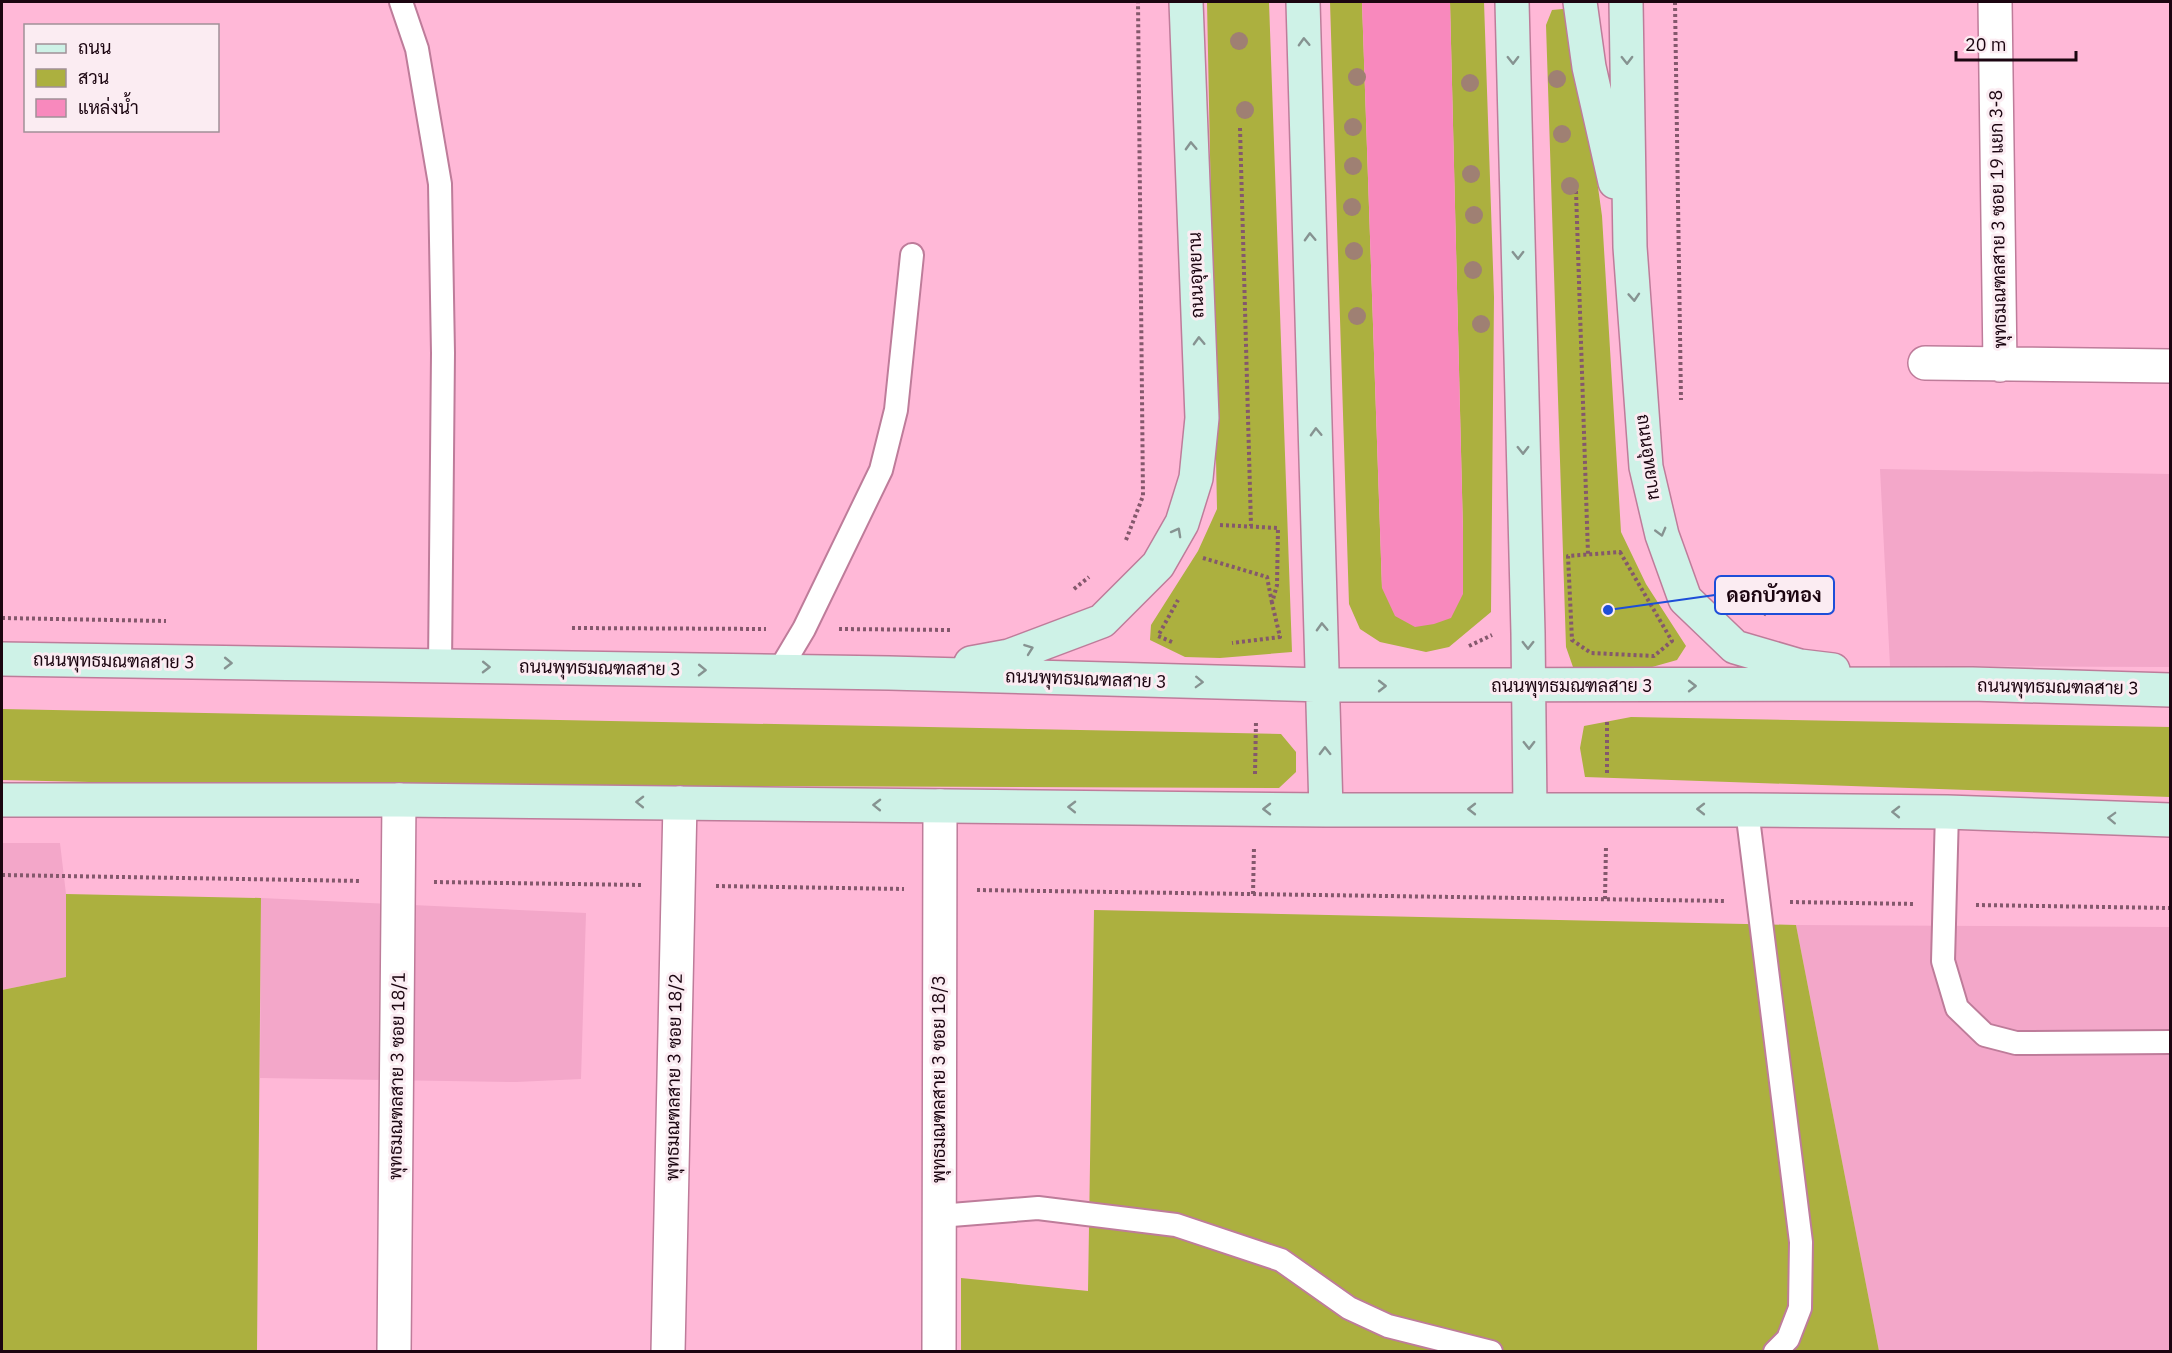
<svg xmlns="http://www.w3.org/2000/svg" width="2172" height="1353" font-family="'IBM Plex Sans',Sarabun,sans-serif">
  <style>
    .built { fill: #f3a7c9 }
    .green { fill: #acb03f }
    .water { fill: #f889bd }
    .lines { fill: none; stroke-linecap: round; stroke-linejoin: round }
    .lane-casing { stroke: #be7c9a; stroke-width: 26 }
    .street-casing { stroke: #be7c9a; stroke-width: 36 }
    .secondary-casing { stroke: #be7c9a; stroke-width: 36 }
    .path { stroke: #84586c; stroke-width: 4; stroke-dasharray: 3 3; stroke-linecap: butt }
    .lane { stroke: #fff; stroke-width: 22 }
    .street { stroke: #fff; stroke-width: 33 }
    .secondary { stroke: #cef2e7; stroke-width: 33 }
    .tree { fill: #9f8073 }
    .oneway { stroke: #869391 }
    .labels { text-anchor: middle; stroke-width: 6; stroke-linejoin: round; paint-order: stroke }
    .street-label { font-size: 18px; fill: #1b0510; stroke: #fbecf2 }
    .leader { fill: none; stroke: #1d4ed8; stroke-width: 2 }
    .callout-dot { fill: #1d4ed8; stroke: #fbecf2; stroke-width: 2 }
    .callout { fill: #fbecf2; stroke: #1d4ed8; stroke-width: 2 }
    .callout-label { font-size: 20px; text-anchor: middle; font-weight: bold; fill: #1b0510 }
  </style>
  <rect width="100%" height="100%" fill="#ffb8d7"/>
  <!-- built -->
  <path class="built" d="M1880,469l290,5v193l-280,-1z
    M2,843h58l6,51v83l-64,13z
    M261,898l325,15 -5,166 -65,3 -256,-4z
    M1796,925l374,2v424h-291z"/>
  <!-- green -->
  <path class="green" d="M1207,2h62l23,650 -72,6 -35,-1 -35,-17 1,-15 47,-74 19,-42z
    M1330,2h32l20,586 81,6v-61l-13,-531h34l10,295 -3,315 -42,35 -23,5 -46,-10 -20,-13 -11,-25z
    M1573,8l29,208 19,316 25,52 40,62 -9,14 -32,9 -72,-2 -7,-20 -20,-622 6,-15z
    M2,709l1279,25 15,18v20l-17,16 -1102,-4 -175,-4z
    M1631,717l539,10v70l-585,-20 -5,-29 4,-22z
    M66,894l195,4 -4,453h-255v-361l64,-13z
    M1094,910l702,15 83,426 -918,1v-74l127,13z"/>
  <!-- water -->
  <path class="water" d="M1362,2h88l13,531v61l-12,24 -17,6 -19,3 -20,-11 -13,-28z"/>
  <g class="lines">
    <!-- lane casing -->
    <g class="lane-casing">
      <path id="lane" d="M401,2l16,47 23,135 3,169 -3,313
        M779,671l25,-42 77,-159 15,-60 16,-155
        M1747,810l54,432 -1,66 -12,31 -13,13
        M1947,812l-4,149 14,47 28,27 31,8 154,-1
        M939,1216l99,-8 138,17 105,35 68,48 39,18 103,26"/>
    </g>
    <!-- street casing -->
    <g class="street-casing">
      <path id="street" d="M1995,2l5,363
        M1925,363l245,3
        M394,1352l5,-552
        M668,1352l12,-549
        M939,1352l1,-546"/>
    </g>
    <!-- secondary casing -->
    <g class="secondary-casing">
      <path id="secondary" d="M1303,2l23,808
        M1512,2l16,631 2,176
        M1580,2l9,65 26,115
        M1626,2l4,245 16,220 16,68 23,64 50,48 65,19 33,4
        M2,659l887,14 434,12 649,-1 198,6
        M971,663l38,-7 93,-35 56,-56 24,-42 14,-45 6,-60 -16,-416
        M2,800h397l927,10h421l200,2 223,8"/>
    </g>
    <!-- path -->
    <path class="path" d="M1675,2l6,398
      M1240,128l11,398
      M1576,191l12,363
      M1220,525l58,3 -1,57 -5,18 8,34 -48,6
      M1126,540l17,-44 -5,-494
      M1620,552l52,89 -18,15 -63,-3 -19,-13 -4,-84z
      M1203,558l64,19 5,26
      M1074,589l15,-12
      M1739,596l28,19
      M2,618l164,3
      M572,628l194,1
      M839,629l113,1
      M1172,642l-14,-6 20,-36
      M1469,646l23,-11
      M1607,773v-53
      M1255,774l1,-53
      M2,875l359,6
      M434,882l209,3
      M716,886l188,3
      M977,890l749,11
      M1253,894l1,-47
      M1605,899l1,-53
      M1790,902l125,2
      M1976,905l194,3"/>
    <!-- lane -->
    <use href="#lane" class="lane"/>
    <!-- street -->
    <use href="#street" class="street"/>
    <!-- secondary -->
    <use href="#secondary" class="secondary"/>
  </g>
  <!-- trees -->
  <g class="tree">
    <circle cx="1239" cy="41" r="9"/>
    <circle cx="1357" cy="77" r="9"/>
    <circle cx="1557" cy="79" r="9"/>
    <circle cx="1470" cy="83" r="9"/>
    <circle cx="1245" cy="110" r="9"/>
    <circle cx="1353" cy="127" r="9"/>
    <circle cx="1562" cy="134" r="9"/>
    <circle cx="1353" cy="166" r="9"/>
    <circle cx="1471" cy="174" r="9"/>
    <circle cx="1570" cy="186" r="9"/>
    <circle cx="1352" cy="207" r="9"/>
    <circle cx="1474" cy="215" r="9"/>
    <circle cx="1354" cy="251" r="9"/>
    <circle cx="1473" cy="270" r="9"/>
    <circle cx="1357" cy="316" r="9"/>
    <circle cx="1481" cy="324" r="9"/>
  </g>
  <!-- one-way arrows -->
  <defs><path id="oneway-chevron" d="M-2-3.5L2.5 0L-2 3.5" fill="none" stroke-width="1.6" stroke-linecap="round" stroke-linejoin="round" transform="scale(1.5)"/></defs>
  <g class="oneway">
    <use href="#oneway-chevron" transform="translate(1304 42) rotate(-92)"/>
    <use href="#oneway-chevron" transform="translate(1513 60) rotate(89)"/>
    <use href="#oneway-chevron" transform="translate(1627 60) rotate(89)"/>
    <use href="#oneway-chevron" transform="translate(1191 146) rotate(-92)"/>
    <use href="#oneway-chevron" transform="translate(1310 237) rotate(-92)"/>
    <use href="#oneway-chevron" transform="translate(1518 255) rotate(89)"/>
    <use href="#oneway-chevron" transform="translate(1634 297) rotate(86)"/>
    <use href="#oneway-chevron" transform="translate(1199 341) rotate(-92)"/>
    <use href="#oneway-chevron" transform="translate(1316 432) rotate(-92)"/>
    <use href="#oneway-chevron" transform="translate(1523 450) rotate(89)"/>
    <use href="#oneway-chevron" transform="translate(1177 532) rotate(-61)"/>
    <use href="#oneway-chevron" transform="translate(1661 532) rotate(75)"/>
    <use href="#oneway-chevron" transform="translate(1322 627) rotate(-92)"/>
    <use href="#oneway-chevron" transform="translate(1528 645) rotate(90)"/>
    <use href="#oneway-chevron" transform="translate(1029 649) rotate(-20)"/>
    <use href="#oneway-chevron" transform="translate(228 663) rotate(1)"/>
    <use href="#oneway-chevron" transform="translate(486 667) rotate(1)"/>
    <use href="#oneway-chevron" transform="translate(702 670) rotate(1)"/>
    <use href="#oneway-chevron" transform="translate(1199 682) rotate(2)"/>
    <use href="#oneway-chevron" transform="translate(1382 686)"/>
    <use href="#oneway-chevron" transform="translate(1692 686)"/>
    <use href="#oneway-chevron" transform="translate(1529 745) rotate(89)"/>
    <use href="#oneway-chevron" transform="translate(1325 751) rotate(-91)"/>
    <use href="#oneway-chevron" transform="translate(640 802) rotate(-179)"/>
    <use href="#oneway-chevron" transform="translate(877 805) rotate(-179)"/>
    <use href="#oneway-chevron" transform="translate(1072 807) rotate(-179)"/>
    <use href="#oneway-chevron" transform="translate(1267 809) rotate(-180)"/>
    <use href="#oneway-chevron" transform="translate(1472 809) rotate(180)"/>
    <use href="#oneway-chevron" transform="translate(1701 809) rotate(-180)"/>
    <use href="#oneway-chevron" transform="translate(1896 812) rotate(-179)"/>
    <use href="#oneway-chevron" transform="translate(2112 818) rotate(-178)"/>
  </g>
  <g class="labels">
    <!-- street labels -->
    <g class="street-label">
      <text transform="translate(1998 219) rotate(-91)" y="6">พุทธมณฑลสาย 3 ซอย 19 แยก 3-8</text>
      <text transform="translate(1196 275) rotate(-92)" y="6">ถนนอุทยาน</text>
      <text transform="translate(1649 457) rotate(82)" y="6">ถนนอุทยาน</text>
      <text transform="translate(114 661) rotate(1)" y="6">ถนนพุทธมณฑลสาย 3</text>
      <text transform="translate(600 668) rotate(1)" y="6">ถนนพุทธมณฑลสาย 3</text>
      <text transform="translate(1086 679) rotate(2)" y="6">ถนนพุทธมณฑลสาย 3</text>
      <text x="1572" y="692">ถนนพุทธมณฑลสาย 3</text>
      <text transform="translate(2058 687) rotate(1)" y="6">ถนนพุทธมณฑลสาย 3</text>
      <text transform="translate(397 1076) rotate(-89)" y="6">พุทธมณฑลสาย 3 ซอย 18/1</text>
      <text transform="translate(674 1077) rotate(-89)" y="6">พุทธมณฑลสาย 3 ซอย 18/2</text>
      <text transform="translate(939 1079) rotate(-90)" y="6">พุทธมณฑลสาย 3 ซอย 18/3</text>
    </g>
  </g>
  <!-- callouts -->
  <path class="leader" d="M1608 610L1715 595"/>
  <circle class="callout-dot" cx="1608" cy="610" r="6"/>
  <rect class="callout" x="1715" y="576" width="119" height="38" rx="6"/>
  <g class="callout-label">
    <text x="1774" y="602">ดอกบัวทอง</text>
  </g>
  <!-- border -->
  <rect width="2172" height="1353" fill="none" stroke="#1b0510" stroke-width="6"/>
  <!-- legend -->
  <rect x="24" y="24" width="195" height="108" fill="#fbecf2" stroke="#a19098" stroke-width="1.5"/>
  <rect x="36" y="44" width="30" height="9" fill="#cef2e7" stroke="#a19098" stroke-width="1.5"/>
  <text x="78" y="54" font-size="18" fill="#1b0510">ถนน</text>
  <rect x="36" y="69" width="30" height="18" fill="#acb03f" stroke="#a19098" stroke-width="1.5"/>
  <text x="78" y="84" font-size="18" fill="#1b0510">สวน</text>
  <rect x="36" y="99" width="30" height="18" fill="#f889bd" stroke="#a19098" stroke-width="1.5"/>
  <text x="78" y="114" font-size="18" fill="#1b0510">แหล่งน้ำ</text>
  <!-- scale -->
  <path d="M1956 51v9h120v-9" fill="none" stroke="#1b0510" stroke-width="3"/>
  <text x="1965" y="51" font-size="18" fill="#1b0510" stroke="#fbecf2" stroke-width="4.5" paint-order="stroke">20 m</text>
</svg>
